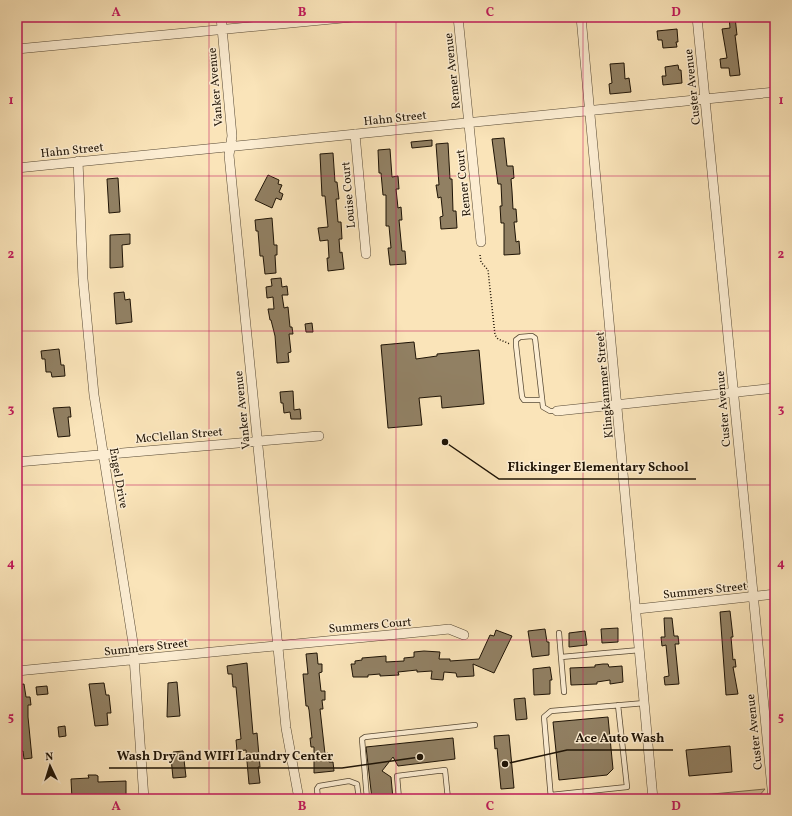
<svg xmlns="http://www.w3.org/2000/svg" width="792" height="816" font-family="Vollkorn,serif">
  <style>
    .green { fill: #d5c19b; stroke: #7a6a50 }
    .building { fill: #918063; stroke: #1f1406 }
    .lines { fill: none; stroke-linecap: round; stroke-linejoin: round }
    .service-casing { stroke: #564833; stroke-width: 6 }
    .minor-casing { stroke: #564833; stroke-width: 10 }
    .path { stroke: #1f1406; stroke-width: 1.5; stroke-dasharray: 1 2; stroke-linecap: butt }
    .service { stroke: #fcedd2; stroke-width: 4.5 }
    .minor { stroke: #fcedd2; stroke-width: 9 }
    .grid { fill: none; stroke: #c2185b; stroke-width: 1; stroke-opacity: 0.55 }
    .labels { text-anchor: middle; stroke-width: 3; stroke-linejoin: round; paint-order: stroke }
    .street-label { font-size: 12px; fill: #1f1406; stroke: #fcedd2 }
    .leader { fill: none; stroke: #1f1406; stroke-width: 1.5 }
    .callout-dot { fill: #1f1406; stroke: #fcedd2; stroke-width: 1.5 }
    .callout-label { font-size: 13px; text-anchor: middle; font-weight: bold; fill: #1f1406; stroke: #fcedd2; stroke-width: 3; stroke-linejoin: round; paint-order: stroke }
    .neatline { fill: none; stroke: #c2185b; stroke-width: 1.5 }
    .grid-label { font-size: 13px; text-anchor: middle; font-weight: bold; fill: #c2185b }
  </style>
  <rect width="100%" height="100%" fill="#fae4b9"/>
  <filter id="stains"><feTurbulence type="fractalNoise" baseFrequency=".005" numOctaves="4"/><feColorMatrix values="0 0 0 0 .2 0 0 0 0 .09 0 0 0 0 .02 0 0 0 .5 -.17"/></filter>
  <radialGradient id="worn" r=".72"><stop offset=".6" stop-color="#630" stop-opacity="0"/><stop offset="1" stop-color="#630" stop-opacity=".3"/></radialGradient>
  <!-- green -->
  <path class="green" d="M765,789l-7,8 -7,2h-91z"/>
  <!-- building -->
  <path class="building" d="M729,17h6l2,18h-2l5,40 -10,1 -1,-8h-8l-1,-9 7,-1 -5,-29 8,-1z
    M677,29l1,13h-2l1,5 -14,1 -1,-8h-4l-1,-9z
    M624,63l1,16 4,-1 2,14 -21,2 -1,-10 3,-1 -2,-19z
    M678,65l1,5h2l1,13 -19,2 -1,-9h4l-1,-9z
    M504,138l3,28h6l1,12 -3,1 1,12 1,18h3l1,13h-3l2,20 3,-1 1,13 -16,1v-32h-3l-1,-17h2l-1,-22h-3l-6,-45z
    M432,140v6l-20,2 -1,-6z
    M448,143l2,36h2l1,32h3l1,17 -16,1 -1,-12 3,-1 -2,-19 -3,1 -2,-13h3l-3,-41z
    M390,149l2,28 6,-1 1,13h-3l2,19 3,-1 1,13h-3l3,31h3l1,13 -16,1 -2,-17h3l-2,-22h-3v-31h-3l-2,-22h-2l-1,-23z
    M333,153l2,29h2l2,17h-3l2,23h3l1,17h-3l1,14 2,-1 2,17 -16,2 -1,-13h2l-1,-18 -8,1 -2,-13 10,-1 -3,-31h-3l-2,-42z
    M268,175l11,5 -1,4 4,1 -3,7 4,2 -2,6 -5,-2 -4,10 -17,-8z
    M118,178l2,34 -11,1 -2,-34z
    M272,218l2,27h3v10h-2l1,18 -11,1 -2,-18h-3l-2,-25h-2l-1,-11z
    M130,234v10l-8,1 1,22 -13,1v-33z
    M281,278l1,9 5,-1 1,9h-6l2,13 4,-1 2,20h2l1,7h-4l2,18 -3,1 1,9 -12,1 -2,-27 -4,-16h-1l-2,-11h6l-1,-12 -6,1 -1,-11 6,-1 -1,-7z
    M124,292l1,8 5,-1 2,23 -16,2 -2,-31z
    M312,323l1,9h-7l-1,-8z
    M414,342l2,17 21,-3v-2l42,-4 5,54 -42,4 -1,-12 -22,2 3,27 -34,3 -7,-83z
    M59,349l2,16h3l1,11 -13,1 -1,-5h-5l-1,-13h-3l-1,-8z
    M293,391l1,19 6,-1 1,10h-10l-1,-7 -6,1 -1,-10h-2l-1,-11z
    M70,407l1,10h-3l2,19 -12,1 -5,-29z
    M730,611l3,26h-2l2,23 2,-1 1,8h-3l5,27 -12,1 -6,-83z
    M664,618h8l2,18h4l1,8h-4l4,40 -14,1 -1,-8 5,-1 -3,-31 -4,1 -1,-9h4z
    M618,628v14l-16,1 -1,-14z
    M545,629l2,13h2v13l-17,2 -4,-26z
    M496,630l16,6 -18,37 -21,-9 1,12 -17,1 -1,-4 -12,-1 -1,8 -12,-1 1,-8 -15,1v-2l-19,2 1,3 -19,1v-2l-12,1v2h-15l-2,-13h4v-3l7,-1v-2l24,-2v6l18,-1v-3l10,-1v-5l10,-1 16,1 -1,7h11v2l29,-2 11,-24 4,1z
    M585,631l2,14 -18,2v-14z
    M317,653l1,11h4v8l-3,1 2,18h4v9h-3l1,9h-3l5,45 3,-1 1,9h4l1,9 -20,2v-26h-3l-1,-9h2l-3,-28 -1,-4h-2l-3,-32h5l-2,-20z
    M247,663l6,71 4,-1 3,34h-2l2,16 -11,1 -3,-34 -9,1 -1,-11 5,-1 -5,-52h-3l-1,-13h-4l-1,-8z
    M603,664h5l1,3 13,-1 1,16 -13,2v-4l-13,2v2l-26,1 -1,-17 25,-1v-2z
    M550,667l2,13h-2v14l-16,1 -1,-26z
    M177,682l3,34 -13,1 1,-34z
    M104,683l2,12h3l2,18h-4l1,12 -13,1 -6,-42z
    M24,684l2,13h4l1,8h-3v12l4,41 -8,1 -1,-8h-2l-4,-39v-27z
    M47,686l1,8 -11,1 -1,-8z
    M525,698l2,21 -11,1 -2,-21z
    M608,717l5,52 -6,6 -48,5 -6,-58z
    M65,726l1,10 -7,1 -1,-10z
    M509,735l5,53 -13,1 -4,-41 -2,1 -1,-13z
    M453,738l2,21 -57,7 -5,-9 -11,14 9,6 2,22h-21l-6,-52z
    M730,746l2,26 -43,4 -3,-26z
    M183,751l3,26 -13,1 -2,-20h3l-1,-6z
    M88,775h8l2,1v6l28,-1v18h-54l-1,-20 18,-1z"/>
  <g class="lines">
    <!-- service casing -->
    <g class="service-casing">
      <path id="service" d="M541,400h-17l-2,-3 -6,-52v-5l4,-3 12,-1 3,2 8,69 7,4h7
        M559,633l5,59
        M561,657l79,-7
        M551,795l76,-8 -9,-82
        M318,799l-1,-10 2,-3 30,-5 8,3 2,15
        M367,799l-5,-60 3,-2 110,-12
        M399,799l-2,-23 48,-6 3,29
        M551,799l-7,-82 7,-6 94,-8"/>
    </g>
    <!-- minor casing -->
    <g class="minor-casing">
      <path id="minor" d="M221,17l11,119 -3,19 57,573 13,71
        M458,17l23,225
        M581,17l72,782
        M697,17l76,782
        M17,49l336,-32
        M355,134l11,120
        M78,161l5,118 11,116 39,248 11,156
        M17,168l758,-76
        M557,411l218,-23
        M17,462l302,-26
        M637,609l138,-15
        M17,671l423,-41 9,-1 15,6"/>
    </g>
    <!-- path -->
    <path class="path" d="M480,255l1,7 7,8 7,65 3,4 12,5"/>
    <!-- service -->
    <use href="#service" class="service"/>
    <!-- minor -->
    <use href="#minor" class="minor"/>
  </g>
  <!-- grid -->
  <path class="grid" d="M209,17v782M396,17v782M583,17v782M17,176h758M17,331h758M17,485h758M17,640h758"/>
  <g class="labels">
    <!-- street labels -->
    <g class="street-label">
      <text transform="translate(452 71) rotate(-96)" y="4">Remer Avenue</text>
      <text transform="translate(215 87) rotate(-95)" y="4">Vanker Avenue</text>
      <text transform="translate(692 87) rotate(-96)" y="4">Custer Avenue</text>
      <text transform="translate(395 118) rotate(-6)" y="4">Hahn Street</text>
      <text transform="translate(72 150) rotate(-6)" y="4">Hahn Street</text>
      <text transform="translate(463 183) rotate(-96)" y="4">Remer Court</text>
      <text transform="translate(348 195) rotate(-95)" y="4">Louise Court</text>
      <text transform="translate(604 385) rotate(-95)" y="4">Klingkammer Street</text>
      <text transform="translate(723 409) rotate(-95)" y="4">Custer Avenue</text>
      <text transform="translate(242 410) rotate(-96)" y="4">Vanker Avenue</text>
      <text transform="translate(179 435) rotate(-5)" y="4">McClellan Street</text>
      <text transform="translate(119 478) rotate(80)" y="4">Engel Drive</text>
      <text transform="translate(705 590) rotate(-6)" y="4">Summers Street</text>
      <text transform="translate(370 625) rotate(-5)" y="4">Summers Court</text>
      <text transform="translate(146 647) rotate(-6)" y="4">Summers Street</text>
      <text transform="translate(754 732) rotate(-96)" y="4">Custer Avenue</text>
    </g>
  </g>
  <!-- callouts -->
  <path class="leader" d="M445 442L499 479H696M505 764L567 750H673M420 757L342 768H109"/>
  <g class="callout-dot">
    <circle cx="445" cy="442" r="4"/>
    <circle cx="505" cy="764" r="4"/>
    <circle cx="420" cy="757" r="4"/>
  </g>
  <g class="callout-label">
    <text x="598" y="471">Flickinger Elementary School</text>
    <text x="620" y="742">Ace Auto Wash</text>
    <text x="225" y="760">Wash Dry and WIFI Laundry Center</text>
  </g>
  <!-- margin -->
  <rect width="792" height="816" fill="none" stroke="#fae4b9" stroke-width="44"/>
  <!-- north arrow -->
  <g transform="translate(50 766) rotate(356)" stroke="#fcedd2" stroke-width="3" paint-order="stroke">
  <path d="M0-3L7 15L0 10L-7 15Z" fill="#1f1406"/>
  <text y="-6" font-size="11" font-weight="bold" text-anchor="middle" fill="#1f1406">N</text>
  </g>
  <rect x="22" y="22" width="748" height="772" class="neatline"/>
  <g class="grid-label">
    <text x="116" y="16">A</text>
    <text x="302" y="16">B</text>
    <text x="490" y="16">C</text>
    <text x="676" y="16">D</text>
    <text x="11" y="104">1</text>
    <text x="781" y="104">1</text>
    <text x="11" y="258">2</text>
    <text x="781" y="258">2</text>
    <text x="11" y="413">3</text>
    <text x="781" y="413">3</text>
    <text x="11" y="567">4</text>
    <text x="781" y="567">4</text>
    <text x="11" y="721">5</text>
    <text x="781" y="721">5</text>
    <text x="116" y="810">A</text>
    <text x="302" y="810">B</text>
    <text x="490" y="810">C</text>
    <text x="676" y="810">D</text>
  </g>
  <rect width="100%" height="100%" filter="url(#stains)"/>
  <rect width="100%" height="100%" fill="url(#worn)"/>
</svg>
